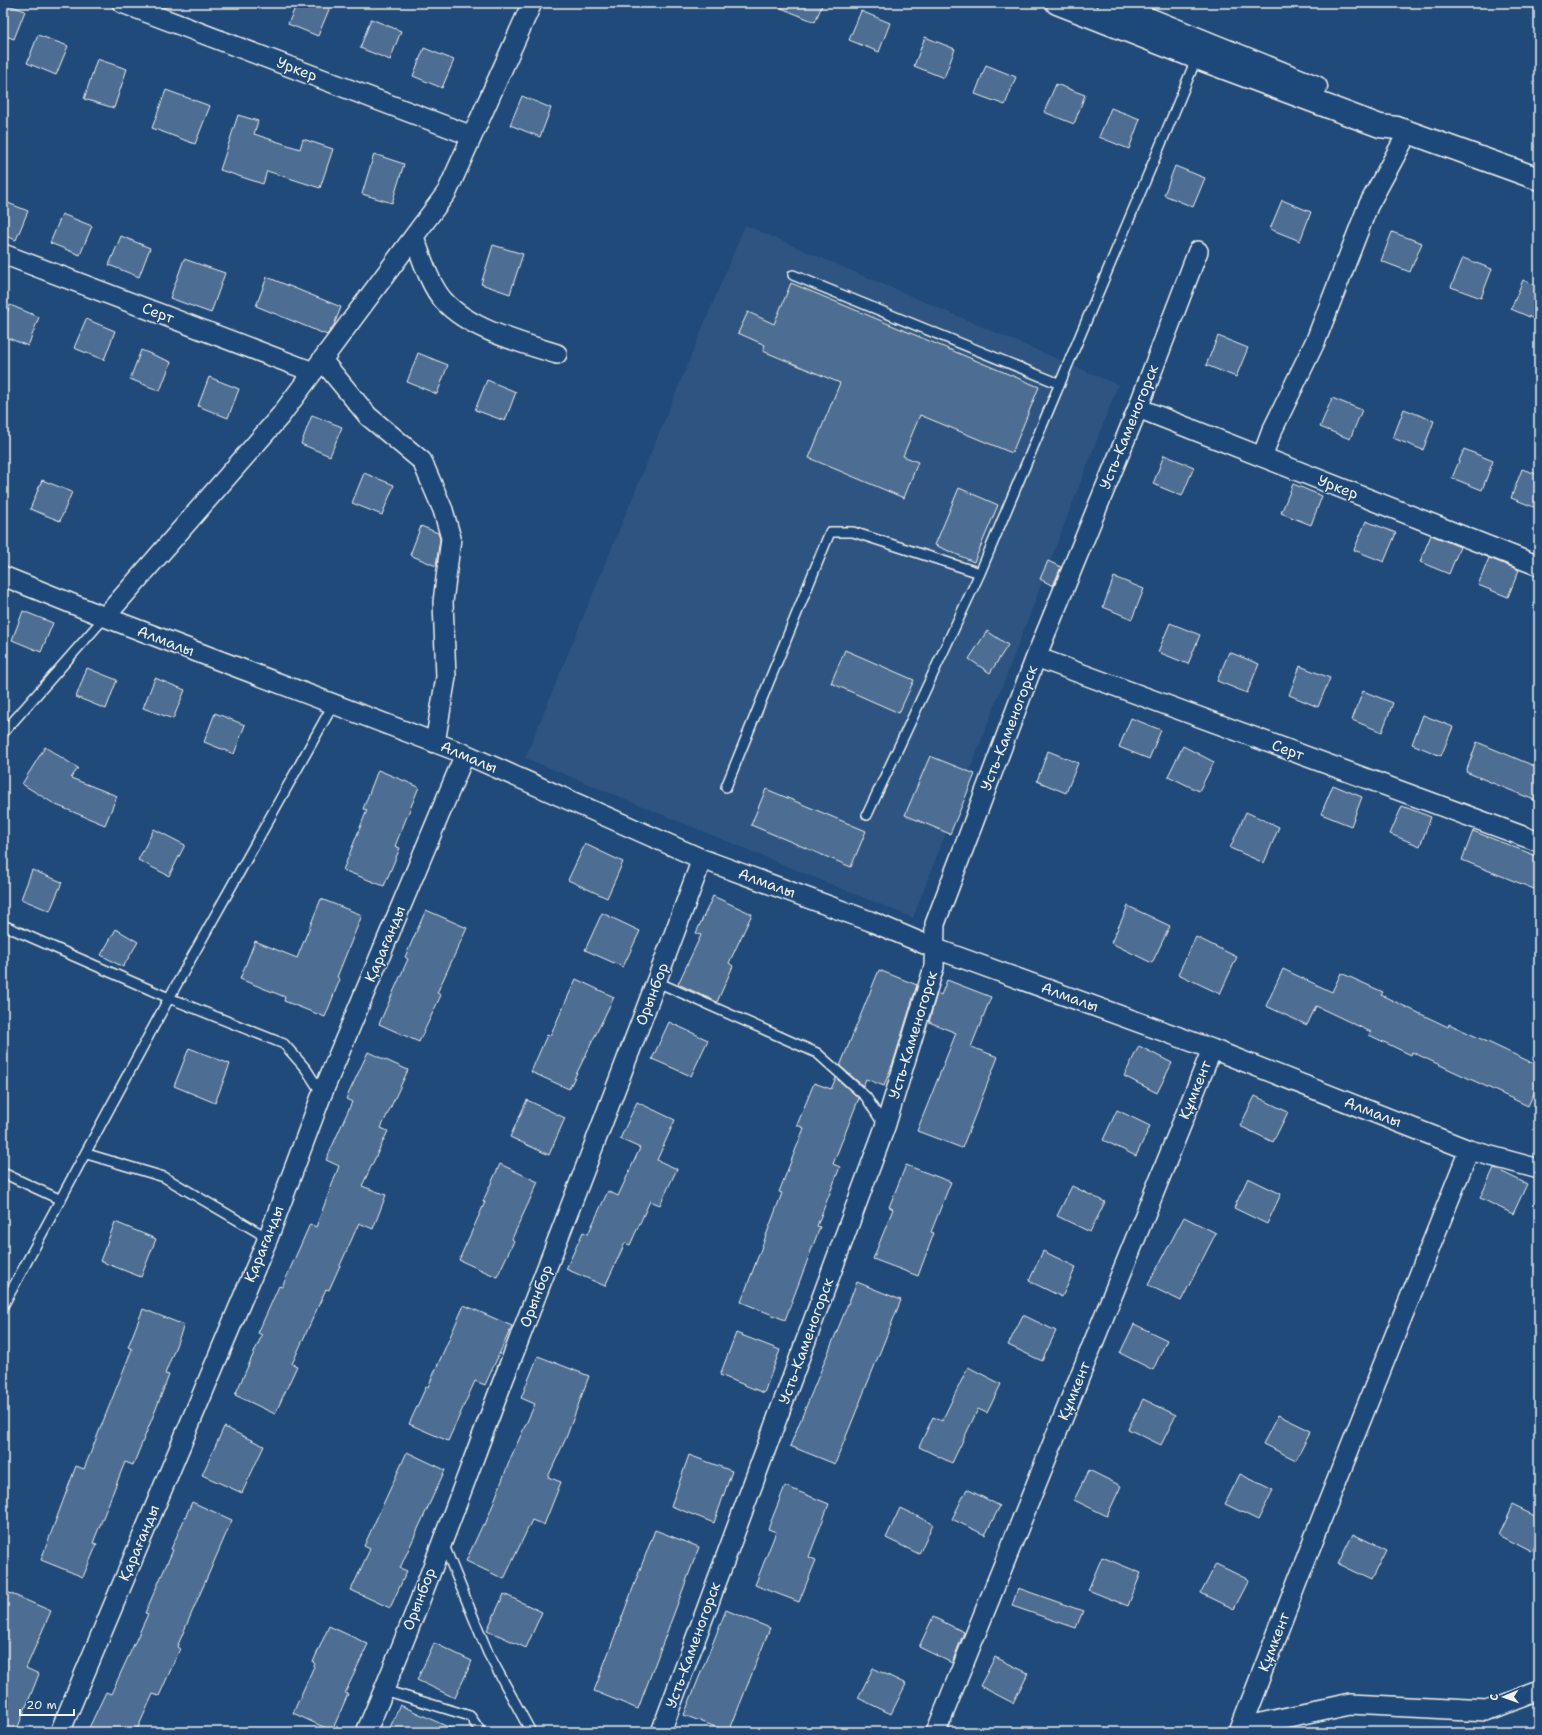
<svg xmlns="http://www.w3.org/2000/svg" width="1542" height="1735" font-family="'Shantell Sans',sans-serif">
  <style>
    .built { fill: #2d5581 }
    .building { fill: #4d6e92; stroke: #f4f1e8 }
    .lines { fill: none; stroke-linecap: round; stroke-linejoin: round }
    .service-casing { stroke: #f4f1e8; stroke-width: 12 }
    .minor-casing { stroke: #f4f1e8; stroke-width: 22 }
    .secondary-casing { stroke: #f4f1e8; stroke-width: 25 }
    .service { stroke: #1f4a7a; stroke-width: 9 }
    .minor { stroke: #1f4a7a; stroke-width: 19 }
    .secondary { stroke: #1f4a7a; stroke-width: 22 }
    .labels { text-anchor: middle; stroke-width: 3; stroke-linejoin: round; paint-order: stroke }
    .street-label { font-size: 15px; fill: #f4f1e8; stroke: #1f4a7a }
  </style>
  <rect width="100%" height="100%" fill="#1f4a7a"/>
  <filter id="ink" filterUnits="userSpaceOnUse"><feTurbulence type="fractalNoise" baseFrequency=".025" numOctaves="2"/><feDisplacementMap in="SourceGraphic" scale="8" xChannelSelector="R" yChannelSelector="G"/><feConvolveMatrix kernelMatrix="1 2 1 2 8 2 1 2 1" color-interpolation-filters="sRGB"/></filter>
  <g filter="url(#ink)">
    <!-- built -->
    <path class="built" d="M745,225l373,160 -205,533 -388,-160z"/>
    <!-- building -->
    <path class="building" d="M3,3l22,8 -11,28 -11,-4z
      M297,3h23l10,4 -12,29 -30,-12z
      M769,3h54l-8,19z
      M861,11l29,12 -11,29 -30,-12z
      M371,19l30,12 -11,29 -30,-12z
      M38,35l30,11 -12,29 -29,-12z
      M925,37l30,12 -11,29 -30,-12z
      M424,48l30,12 -12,28 -29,-12z
      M97,59l30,10 -13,39 -30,-9z
      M986,65l30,12 -11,28 -30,-11z
      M1056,84l29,11 -11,29 -30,-12z
      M166,90l44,16 -15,38 -43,-16z
      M522,96l29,12 -11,29 -30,-12z
      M1111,108l29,11 -11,30 -30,-12z
      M238,115l20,6 -4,13 46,15 3,-10 30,10 -13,39 -53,-17 -4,13 -43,-14z
      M374,154l30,10 -12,39 -30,-9z
      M1175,166l30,12 -12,29 -29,-12z
      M1282,200l29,12 -11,29 -30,-12z
      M3,201l25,10 -12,29 -13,-5z
      M62,214l30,12 -12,29 -30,-12z
      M1392,232l30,11 -12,29 -29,-11z
      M121,236l29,12 -11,29 -30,-12z
      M493,245l30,9 -13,40 -29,-10z
      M1463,258l29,11 -11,29 -30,-11z
      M184,259l41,14 -14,40 -41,-15z
      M267,277l74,30 -7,18 -7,10 -71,-29z
      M1523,280l16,7v34l-28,-12z
      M791,283l248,104 -27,66 -92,-38 -17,41 15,6 -14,36 -95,-40 31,-75 -77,-32 2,-6 -27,-12 10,-21 26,12z
      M10,305l29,12 -11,29 -25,-10v-14z
      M86,319l29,12 -11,29 -30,-12z
      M1218,336l30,12 -12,29 -30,-12z
      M141,350l30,12 -11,29 -30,-12z
      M418,353l30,12 -11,29 -30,-12z
      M209,377l30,12 -11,29 -30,-12z
      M487,380l29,12 -11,29 -30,-11z
      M1332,398l30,12 -12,29 -30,-12z
      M1404,409l30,12 -11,29 -30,-12z
      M312,415l30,12 -12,29 -29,-12z
      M1464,449l29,12 -11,29 -30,-12z
      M1164,455l30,12 -12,29 -29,-12z
      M1522,469l17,6v34l-28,-11z
      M364,473l30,12 -12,30 -30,-12z
      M42,480l30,12 -12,29 -30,-12z
      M1293,484l29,12 -11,29 -30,-12z
      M959,488l39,17 -24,57 -39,-17z
      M1366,521l30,12 -12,29 -30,-12z
      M421,526l17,7 2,6 -4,27 -26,-11z
      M1431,535l29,12 -11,27 -29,-12z
      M1489,558l30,12 -11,27 -30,-12z
      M1048,561l13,6 -8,19 -13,-7z
      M1114,577l30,12 -12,30 -29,-12z
      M23,611l30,12 -12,29 -29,-12z
      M1170,623l30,12 -12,29 -30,-12z
      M987,631l21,14 -18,28 -21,-14z
      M845,650l69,30 -15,33 -68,-30z
      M1229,652l30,12 -12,29 -30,-12z
      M1300,666l30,12 -12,29 -29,-12z
      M87,668l30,12 -11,29 -30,-12z
      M155,678l30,12 -12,29 -30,-11z
      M1363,691l30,12 -11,29 -30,-12z
      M215,713l30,12 -11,29 -30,-12z
      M1423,715l30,12 -12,29 -29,-12z
      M1131,718l30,12 -12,29 -30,-12z
      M1477,742l62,26v34l-73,-30z
      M1183,746l31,16 -15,29 -31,-15z
      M45,747l33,21 -7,10 46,18 -12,29 -49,-20 -34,-21z
      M1048,751l30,12 -12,30 -29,-12z
      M930,756l45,18 -25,60 -45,-19z
      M378,770l41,17 -24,59 5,2 -16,38 -41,-16 24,-60 -4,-1z
      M1333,785l29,12 -11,29 -30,-12z
      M766,789l100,42 -15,36 -100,-42z
      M1402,806l29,11 -11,29 -30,-12z
      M1246,812l33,15 -15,36 -34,-15z
      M154,829l31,16 -16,31 -31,-16z
      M1473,831l66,26v34l-77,-31z
      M585,844l38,18 -16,36 -39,-18z
      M32,870l30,12 -12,29 -29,-12z
      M713,896l39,18 -23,49 4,3 -16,36 -39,-18 23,-49 -5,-2z
      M321,899l41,16 -25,62 3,2 -15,38 -41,-16 1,-4 -45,-18 15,-38 42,17z
      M1128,906l42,20 -18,37 -41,-20z
      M426,910l41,18 -30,65 4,2 -22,47 -40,-18 29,-65 -3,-2z
      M602,913l38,18 -17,36 -38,-17z
      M116,929l22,13 -15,25 -22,-12z
      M1196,937l41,20 -17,37 -42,-20z
      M1283,969l49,23 9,-19 42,19 -2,3 67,32 1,-3 90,42v17l-11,23 -116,-54 -1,3 -42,-20 2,-3 -55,-26 -9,19 -41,-19z
      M879,970l38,15 -23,75 -10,26 -18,-7 -3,7 -23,-20z
      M576,979l38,18 -45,92 -38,-17 16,-37 3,1z
      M947,980l44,17 -20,50 27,10 -36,91 -45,-17 39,-98 -27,-11 8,-29 4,2z
      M669,1022l39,18 -17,36 -39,-17z
      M1139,1046l33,17 -15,30 -33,-17z
      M189,1048l41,16 -15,39 -41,-17z
      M368,1052l40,18 -27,58 7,3 -26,55 24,9 -13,34 -14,-6 -30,67 -3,-1 -34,75 5,2 -22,48 -40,-19 27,-60 -4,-2 21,-47 3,1 28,-63 6,3 23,-61 -13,-6 26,-58 -6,-3z
      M836,1078l23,20 -26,66 7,3 -23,59 3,1 -35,93 -44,-18 41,-109 -3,-1 25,-64 -7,-3 17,-42 17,6z
      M1255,1096l33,16 -15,30 -33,-16z
      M527,1100l38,18 -16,37 -39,-18z
      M637,1102l38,18 -18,40 20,9 -17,36 -10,-4 -20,44 -5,-2 -20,43 -39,-17 17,-37 5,2 20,-43 10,5 22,-48 -20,-9z
      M1117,1110l33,16 -14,30 -33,-16z
      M500,1164l38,18 -26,57 2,2 -17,36 -38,-17 26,-58 -2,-1z
      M906,1165l45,17 -20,50 3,1 -16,43 -45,-17 20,-50 -4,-2z
      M1494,1168l33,16 -14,30 -33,-16z
      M1248,1178l33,16 -14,30 -33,-16z
      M1072,1186l33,16 -15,30 -33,-16z
      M1184,1217l32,16 -35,68 -33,-16z
      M115,1222l41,17 -15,38 -41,-16z
      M1043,1251l33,16 -14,30 -33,-16z
      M857,1282l44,18 -66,164 -45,-18z
      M464,1305l48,21 -27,59 -10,-4 -27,60 -39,-17 17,-37h2z
      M143,1309l41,16 -19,49 4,1 -15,39 -21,51 -8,-3 -32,81 4,1 -14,33 -42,-17 35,-94 8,3 48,-120 -4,-2z
      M1023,1315l33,16 -14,30 -34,-16z
      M1134,1324l33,16 -14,30 -33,-17z
      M736,1333l44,17 -16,43 -44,-18z
      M538,1356l51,20 -23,62 -18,39 13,5 -17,43 -12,-5 -28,59 -38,-18 17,-37 2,1 26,-68 24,-53 -14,-6z
      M968,1367l33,17 -14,29 -9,-4 -26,54 -33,-16 14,-30 9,4z
      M1143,1399l33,16 -15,30 -33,-16z
      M1278,1415l33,16 -15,29 -33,-16z
      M224,1427l40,19 -22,47 -40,-18z
      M407,1452l38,18 -45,98 7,3 -17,37 -39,-18 19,-41 -6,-3z
      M689,1455l43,16 -18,52 -43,-17z
      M1089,1470l32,16 -14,30 -33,-16z
      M1240,1474l33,16 -15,30 -33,-16z
      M785,1486l44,18 -20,53 7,3 -17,42 -44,-17 21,-53 -8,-3z
      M967,1489l33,17 -15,29 -33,-16z
      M192,1502l40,18 -55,127 3,2 -21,47 -6,-2 -17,38h-49l19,-40 5,2 37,-80 -3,-1 28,-63 -2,-1z
      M1512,1505l27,13v16l-8,17 -33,-17z
      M900,1508l33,16 -14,30 -33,-16z
      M655,1530l44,17 -61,162 -44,-18z
      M1353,1534l33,16 -15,30 -33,-16z
      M1102,1557l39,16 -13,33 -40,-16z
      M1216,1564l33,16 -15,29 -33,-16z
      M1018,1588l65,23 -7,17 -64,-22z
      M7,1592l44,19 -25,57 13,6 -23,58h-13v-132z
      M504,1594l38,18 -16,36 -39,-18z
      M726,1610l44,18 -41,104 -45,-17z
      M933,1617l31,15 -12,31 -33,-16z
      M329,1626l39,18 -23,49 3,1 -16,37 -39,-18 22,-49 -2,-2z
      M434,1643l38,18 -17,37 -38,-18z
      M995,1657l33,16 -15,30 -33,-17z
      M873,1668l33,16 -15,30 -33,-16z
      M400,1705l59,27h-71z"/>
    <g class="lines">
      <!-- service casing -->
      <g class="service-casing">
        <path id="service" d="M793,275l267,109
          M3,733l102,-116
          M726,787l104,-255h23l127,41
          M867,815l113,-242 191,-453 21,-51 3,-12
          M3,925l166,73 115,46 22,25 16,25
          M657,982l160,71 49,44 19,30
          M87,1154l77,23 104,61
          M3,1173l58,27
          M3,1306l166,-308 164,-293
          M443,1543l45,110 43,79
          M384,1690l86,26 11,16"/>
      </g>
      <!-- minor casing -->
      <g class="minor-casing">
        <path id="minor" d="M122,3l350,133
          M414,237c7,19 16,49 30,64 25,28 78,42 113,53
          M3,254l310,118
          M322,360l46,56 54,45 21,49 8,28 -8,64 3,75 -11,66
          M1138,408l401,158
          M1262,457l9,-24 45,-93 52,-134 40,-74
          M3,576l102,41 360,137 237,105 168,62 64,27 278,101 257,101 70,19
          M105,617l176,-202 166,-223 85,-189
          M1036,657l503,185
          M1242,1727l108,-23 137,7 52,-20
          M60,1732l208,-494 54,-144 143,-340
          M366,1732c49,-113 91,-230 135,-346 68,-175 136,-351 201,-527
          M661,1732l224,-605 49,-160 1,-43 101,-267 102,-249 60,-157
          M936,1732l276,-683
          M1239,1732l82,-212 148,-370"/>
      </g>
      <!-- secondary casing -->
      <g class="secondary-casing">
        <path id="secondary" d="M1057,3l138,54 185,69 17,2 142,51
          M1109,3l207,84"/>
      </g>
      <!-- service -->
      <use href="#service" class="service"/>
      <!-- minor -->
      <use href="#minor" class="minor"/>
      <!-- secondary -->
      <use href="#secondary" class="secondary"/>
    </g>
  </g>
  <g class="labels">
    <!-- street labels -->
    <g class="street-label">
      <text transform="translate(297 69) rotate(21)" y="5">Уркер</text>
      <text transform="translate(158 313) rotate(21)" y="5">Серт</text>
      <text transform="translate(1129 427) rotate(-68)" y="5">Усть-Каменогорск</text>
      <text transform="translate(1338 487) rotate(21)" y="5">Уркер</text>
      <text transform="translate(166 641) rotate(21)" y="5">Алмалы</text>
      <text transform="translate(1009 728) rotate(-69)" y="5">Усть-Каменогорск</text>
      <text transform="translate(1288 750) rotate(20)" y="5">Серт</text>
      <text transform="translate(469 757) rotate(23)" y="5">Алмалы</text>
      <text transform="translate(767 883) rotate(20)" y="5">Алмалы</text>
      <text transform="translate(385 944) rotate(-67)" y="5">Қарағанды</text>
      <text transform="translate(652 994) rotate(-69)" y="5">Орынбор</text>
      <text transform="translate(1070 997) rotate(20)" y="5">Алмалы</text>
      <text transform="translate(913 1035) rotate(-73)" y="5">Усть-Каменогорск</text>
      <text transform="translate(1195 1090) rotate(-68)" y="5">Құмкент</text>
      <text transform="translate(1373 1112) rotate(21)" y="5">Алмалы</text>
      <text transform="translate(264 1244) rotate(-68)" y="5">Қарағанды</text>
      <text transform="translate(536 1296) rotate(-69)" y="5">Орынбор</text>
      <text transform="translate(806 1341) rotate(-70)" y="5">Усть-Каменогорск</text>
      <text transform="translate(1074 1391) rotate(-68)" y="5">Құмкент</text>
      <text transform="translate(139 1543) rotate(-67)" y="5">Қарағанды</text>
      <text transform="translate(419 1599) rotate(-69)" y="5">Орынбор</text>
      <text transform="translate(1274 1642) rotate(-69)" y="5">Құмкент</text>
      <text transform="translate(693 1645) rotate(-70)" y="5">Усть-Каменогорск</text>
    </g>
  </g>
  <!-- margin -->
  <rect width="1542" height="1735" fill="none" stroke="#1f4a7a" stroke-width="16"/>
  <rect x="8" y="8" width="1526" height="1719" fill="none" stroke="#f4f1e8" stroke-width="1.5" filter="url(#ink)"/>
  <!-- north arrow -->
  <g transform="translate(1504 1697) rotate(268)" stroke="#1f4a7a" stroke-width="3" paint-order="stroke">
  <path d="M0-3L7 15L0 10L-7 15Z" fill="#f4f1e8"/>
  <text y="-6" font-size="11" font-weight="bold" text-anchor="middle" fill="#f4f1e8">С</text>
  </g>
  <!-- scale -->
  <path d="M20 1709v6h54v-6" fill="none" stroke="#f4f1e8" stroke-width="2"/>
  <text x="26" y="1709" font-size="12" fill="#f4f1e8" stroke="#1f4a7a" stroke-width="3" paint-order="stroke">20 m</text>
</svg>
